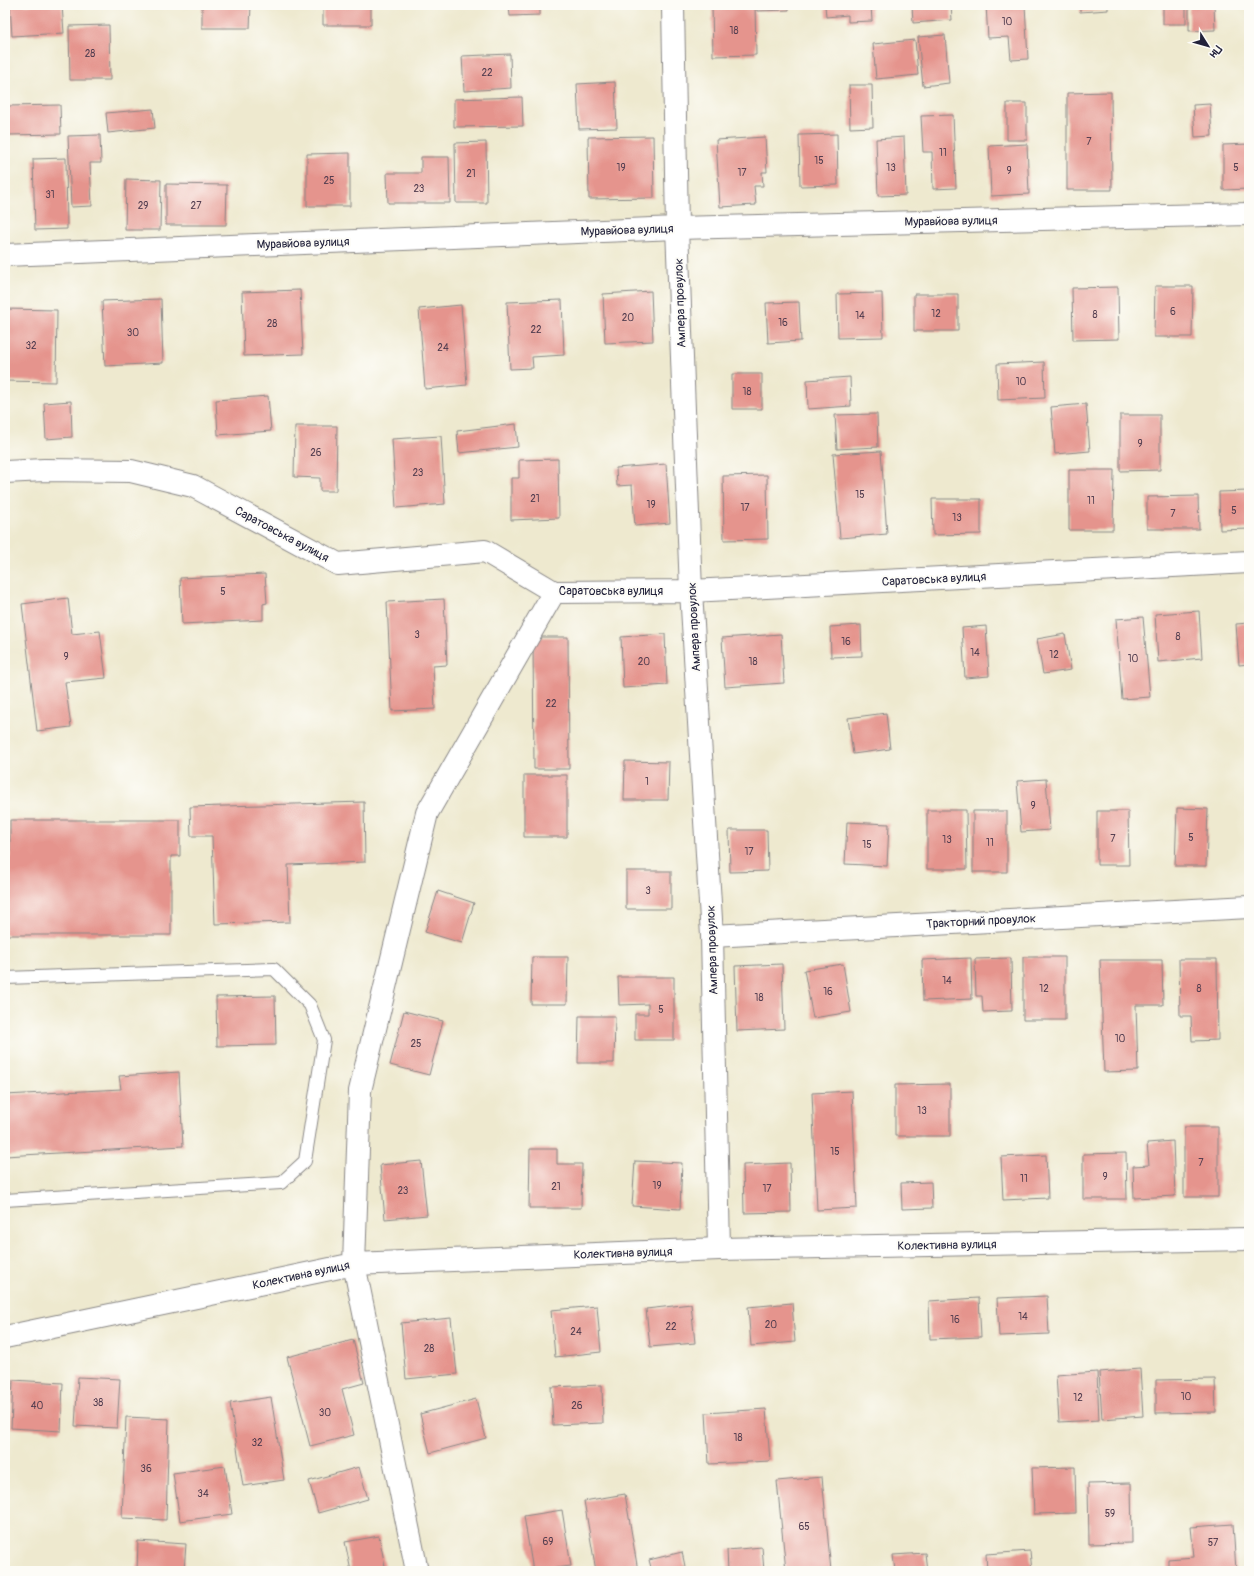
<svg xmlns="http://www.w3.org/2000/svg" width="1254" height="1576" font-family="Pangolin,sans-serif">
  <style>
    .building { fill: #e5948d }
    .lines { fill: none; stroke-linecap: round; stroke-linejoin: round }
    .service-casing { stroke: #888685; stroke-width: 14 }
    .minor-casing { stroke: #888685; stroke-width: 24 }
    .service { stroke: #fff; stroke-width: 12 }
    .minor { stroke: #fff; stroke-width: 22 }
    .labels { text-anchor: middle; stroke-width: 4; stroke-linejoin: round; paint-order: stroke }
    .number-label { font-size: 10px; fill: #533e50 }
    .street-label { font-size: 12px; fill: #22223b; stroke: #fdfcf7 }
  </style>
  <rect width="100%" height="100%" fill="#fdfcf7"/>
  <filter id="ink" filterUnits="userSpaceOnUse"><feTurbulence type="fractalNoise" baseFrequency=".025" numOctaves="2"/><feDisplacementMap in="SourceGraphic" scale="8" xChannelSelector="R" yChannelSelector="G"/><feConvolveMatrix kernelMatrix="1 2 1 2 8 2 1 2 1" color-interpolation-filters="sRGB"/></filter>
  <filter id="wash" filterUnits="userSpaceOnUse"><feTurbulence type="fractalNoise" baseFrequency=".012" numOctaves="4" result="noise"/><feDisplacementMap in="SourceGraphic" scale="16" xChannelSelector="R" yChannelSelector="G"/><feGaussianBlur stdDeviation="0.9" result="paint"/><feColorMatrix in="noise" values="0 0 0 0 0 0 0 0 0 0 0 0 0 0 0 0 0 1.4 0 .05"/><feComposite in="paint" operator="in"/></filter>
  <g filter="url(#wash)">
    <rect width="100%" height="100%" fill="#eee9cf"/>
    <g id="blocks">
      <!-- building -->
      <path class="building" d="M10,5h52l2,28 -52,3z
        M202,5h49l-1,23h-48z
        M323,5h48v20h-48z
        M509,5h31v10l-30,1z
        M712,5h43l1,50 -43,1z
        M757,5h32v5l-32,1z
        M825,5h46l1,16 -24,1v-7l-22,2z
        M912,5h39l1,15 -39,3z
        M986,5h39l3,54 -17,1 -2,-23 -21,1z
        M1080,5h28v5l-28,2z
        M1163,5h23v19h-23z
        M1189,5h25l1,25 -26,1z
        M109,25l1,55h-40l-1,-54z
        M945,35l4,48 -26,3 -5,-49z
        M915,40l3,35 -42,4 -3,-35z
        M510,54l1,34 -47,3 -2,-35z
        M615,82l2,46 -38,1 -2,-45z
        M849,85h23l1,42 -23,1z
        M1111,92l1,98h-45v-97z
        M522,97l1,29 -69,1v-28z
        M1007,103h20v37h-20z
        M1210,104l2,32 -17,1 -2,-32z
        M60,105l1,29 -53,1v-29z
        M153,109l2,19 -47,5 -2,-20z
        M953,115l3,73 -23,1 -1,-37h-9l-2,-36z
        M837,134l1,51 -38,1 -1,-51z
        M100,135l1,28h-11l2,43 -21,1 -3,-71z
        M653,136l1,62 -65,1 -1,-62z
        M765,137l2,35h-5l1,14h-9l2,19 -36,2 -4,-67z
        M904,137l2,58 -28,1 -2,-57z
        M486,142l1,61h-31l-1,-60z
        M1027,144l2,50 -38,2 -2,-50z
        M1249,144v45l-26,1v-45z
        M350,153v53h-43v-52z
        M421,157h28l1,46h-62l-1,-30h34z
        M66,158l1,71 -32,1 -2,-71z
        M126,179l35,1 -1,50h-35z
        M166,184l61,1 -1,40h-60z
        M1155,286h38l-1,51h-38z
        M1118,287l1,52 -46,1 -1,-52z
        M300,290l3,64 -59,2 -2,-64z
        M651,291l2,50 -48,2 -2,-49z
        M882,293l1,44 -45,1 -1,-44z
        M914,294h44v37h-44z
        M161,299l2,64 -58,3 -3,-65z
        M562,300l2,55 -32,2 1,11 -23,1 -3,-67z
        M799,302l2,39 -33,2 -2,-40z
        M461,305l6,80 -42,4 -6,-80z
        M5,309l52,1 -1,72 -51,-1z
        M1044,362l1,36 -47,2 -1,-36z
        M732,374h30v35h-30z
        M850,377l1,29 -43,3 -1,-29z
        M268,396l3,35 -53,4 -2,-35z
        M71,401l1,36 -26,2 -2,-36z
        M1086,404l4,47 -35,3 -4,-47z
        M877,414l1,33 -41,2 -2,-34z
        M1120,415h40v55l-40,1z
        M516,424l2,23 -59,6 -2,-22z
        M295,426h42l-1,65h-16v-13l-26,-1z
        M441,436l4,68 -49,4 -4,-69z
        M881,451l6,83 -47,4 -7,-84z
        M558,459l1,59 -48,2v-42h8v-18z
        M666,464l4,59 -35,3 -3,-41 -15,1 -1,-18z
        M1069,470h45l-1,60h-44z
        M767,475l1,64 -44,1 -1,-64z
        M1249,491v38l-29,1 -1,-38z
        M1198,496l1,33h-52v-32z
        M932,499h49v35l-48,1z
        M265,574l2,29 -4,1v16l-81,4 -2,-46z
        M68,598l4,36 28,-3 6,47 -41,4 6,45 -34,4 -15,-127z
        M444,599l3,66 -14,1 2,43 -43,2 -5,-109z
        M1199,611l3,47 -44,4 -3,-48z
        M1143,617l7,80 -28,2 -6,-80z
        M1249,623v41l-10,1 -3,-41z
        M861,625l1,31 -31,1 -1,-30z
        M986,626l3,50 -24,2 -3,-50z
        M665,634l2,51 -44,3 -2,-51z
        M781,634l3,49 -59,4 -3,-49z
        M1065,634l6,36 -28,4 -6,-35z
        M533,637h35l1,132h-35z
        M886,713l4,36 -37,5 -5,-36z
        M625,761l44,1 -1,38h-44z
        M524,775h43v62h-43z
        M1046,779l4,51 -29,2 -4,-51z
        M364,802l1,60 -77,3 2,57 -75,2 -3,-88h-21l-1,-29z
        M1177,808l31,1 -2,57h-31z
        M927,810h39l1,59h-40z
        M973,811h34v61h-34z
        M1097,811h31l1,54h-32z
        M10,820h170v36h-9v79h-166v-78h5z
        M847,822l42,2 -2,42 -42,-2z
        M729,830h38l1,41 -38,1z
        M626,871h45v38h-45z
        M438,891l36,12 -12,40 -37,-11z
        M532,957h36l-1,47h-36z
        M1023,957h42v63h-42z
        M971,958l1,41 -49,2 -1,-41z
        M1011,958l1,53 -29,1 -1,-16h-6l-1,-37z
        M1179,959h38l1,81 -26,1 -1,-25h-11z
        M1100,960h62l1,45h-27l2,66 -34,1z
        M782,964l2,65 -47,2 -2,-65z
        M843,964l8,48 -38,6 -9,-48z
        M618,977h56v63h-39v-26h13v-10l-29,1z
        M275,996l1,49 -59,1 -1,-49z
        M404,1011l39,10 -14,54 -39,-10z
        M579,1016h36l-1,47h-36z
        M179,1072l4,74 -178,10v-61l116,-6 -2,-13z
        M950,1084v52h-55v-51z
        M852,1091l5,117 -40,2 -5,-117z
        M1184,1127h34v70h-34z
        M1173,1141l2,55 -41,2 -1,-32 16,-1 -2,-22z
        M530,1149h27v15h25l-1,44h-52z
        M1126,1153l1,46h-44v-45z
        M1046,1155l2,43 -45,2 -2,-43z
        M421,1161l6,54 -42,4 -5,-54z
        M635,1161l47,2 -2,46 -48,-3z
        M790,1163l1,49 -47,1 -1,-48z
        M931,1182l1,26 -30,1 -1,-26z
        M1247,1293h2v14h-1z
        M1047,1296l2,38 -50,2 -2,-38z
        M979,1298l2,39 -51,2 -1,-38z
        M792,1303l3,39 -44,4 -3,-39z
        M691,1304l4,39 -45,4 -4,-38z
        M597,1306l4,46 -46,5 -4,-47z
        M451,1318l6,56 -51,5 -5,-56z
        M353,1340l11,43 -22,6 12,46 -44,11 -23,-89z
        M1140,1369l3,47 -41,3 -3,-47z
        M1097,1372l2,48 -40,2 -3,-47z
        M78,1377l42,2 -3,49 -42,-2z
        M1215,1379l1,33 -60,1v-33z
        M13,1380l50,3 -2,48 -50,-3z
        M602,1385l1,38 -50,2 -2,-38z
        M271,1397l13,83 -41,6 -13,-83z
        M476,1399l10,39 -56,15 -10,-39z
        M766,1409l4,52 -61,3 -3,-51z
        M126,1417l43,2 -3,101 -44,-2z
        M225,1466l7,48 -52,7 -7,-48z
        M359,1467l9,32 -50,14 -9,-32z
        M1075,1467l1,46 -42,1 -2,-46z
        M822,1477l9,94h-45l-9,-90z
        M1131,1483l1,60 -43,1 -1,-60z
        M625,1494l13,77h-42l-12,-70z
        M562,1510l9,56 -38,5 -9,-55z
        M1233,1524l3,47h-68v-12l26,-2 -3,-30z
        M379,1536l7,35h-35l-6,-29z
        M138,1541l48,3 -2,27h-47z
        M762,1547l2,24h-36l-1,-21z
        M1030,1551l2,20h-45l-1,-17z
        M682,1552l4,19h-34l-3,-11z
        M925,1553l2,18h-32l-2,-16z"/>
    </g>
  </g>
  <g filter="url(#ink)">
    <use href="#blocks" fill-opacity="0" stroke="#888685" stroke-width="1"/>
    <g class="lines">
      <!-- service casing -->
      <g class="service-casing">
        <path id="service" d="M5,978l269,-9 36,36 14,35 -19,121 -24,22 -276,17"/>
      </g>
      <!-- minor casing -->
      <g class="minor-casing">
        <path id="minor" d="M673,5l4,223 14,363 21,345 7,313
          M5,255l672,-27 572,-14
          M5,472l39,-2 87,1 62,15 145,78 147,-13 69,41 137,-1 558,-29
          M712,936l537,-29
          M5,1337l349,-73 365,-15 530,-10
          M417,1571l-63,-307 6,-173 67,-278 127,-221"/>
      </g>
      <!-- service -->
      <use href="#service" class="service"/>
      <!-- minor -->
      <use href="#minor" class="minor"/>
    </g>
  </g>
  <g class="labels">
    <!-- number labels -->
    <g class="number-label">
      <text x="1007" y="25">10</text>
      <text x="734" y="34">18</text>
      <text x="90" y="57">28</text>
      <text x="487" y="76">22</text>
      <text x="1089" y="145">7</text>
      <text x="943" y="156">11</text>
      <text x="819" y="164">15</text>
      <text x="621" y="171">19</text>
      <text x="891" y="171">13</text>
      <text x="1236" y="171">5</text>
      <text x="1009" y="174">9</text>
      <text x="742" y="176">17</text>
      <text x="471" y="177">21</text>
      <text x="329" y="184">25</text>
      <text x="419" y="192">23</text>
      <text x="50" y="198">31</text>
      <text x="143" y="209">29</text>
      <text x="196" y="209">27</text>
      <text x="1173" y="315">6</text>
      <text x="936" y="317">12</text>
      <text x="1095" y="318">8</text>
      <text x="860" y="319">14</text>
      <text x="628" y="321">20</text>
      <text x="783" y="326">16</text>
      <text x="272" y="327">28</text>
      <text x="536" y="333">22</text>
      <text x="133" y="336">30</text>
      <text x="31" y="349">32</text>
      <text x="443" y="351">24</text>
      <text x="1021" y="385">10</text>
      <text x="747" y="395">18</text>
      <text x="1140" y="447">9</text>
      <text x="316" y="456">26</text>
      <text x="418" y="476">23</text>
      <text x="860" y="498">15</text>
      <text x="535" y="502">21</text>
      <text x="1091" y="504">11</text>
      <text x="651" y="508">19</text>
      <text x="745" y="511">17</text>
      <text x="1234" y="514">5</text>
      <text x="1173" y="517">7</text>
      <text x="957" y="521">13</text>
      <text x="223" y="595">5</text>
      <text x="417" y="638">3</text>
      <text x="1178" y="640">8</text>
      <text x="846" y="645">16</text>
      <text x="975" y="656">14</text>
      <text x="1054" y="658">12</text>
      <text x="66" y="660">9</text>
      <text x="1133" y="662">10</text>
      <text x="644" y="665">20</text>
      <text x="753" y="665">18</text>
      <text x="551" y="707">22</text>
      <text x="647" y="785">1</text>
      <text x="1033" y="809">9</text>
      <text x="1191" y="841">5</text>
      <text x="1113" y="842">7</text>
      <text x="947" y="843">13</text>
      <text x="990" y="846">11</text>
      <text x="867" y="848">15</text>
      <text x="749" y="855">17</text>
      <text x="648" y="894">3</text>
      <text x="947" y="984">14</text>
      <text x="1044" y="992">12</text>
      <text x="1199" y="992">8</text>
      <text x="828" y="995">16</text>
      <text x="759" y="1001">18</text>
      <text x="661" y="1013">5</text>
      <text x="1120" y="1042">10</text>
      <text x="416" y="1047">25</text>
      <text x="922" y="1114">13</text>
      <text x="835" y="1155">15</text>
      <text x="1201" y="1166">7</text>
      <text x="1105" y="1180">9</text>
      <text x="1024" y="1182">11</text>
      <text x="657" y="1189">19</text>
      <text x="556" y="1190">21</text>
      <text x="767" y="1192">17</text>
      <text x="403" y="1194">23</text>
      <text x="1023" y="1320">14</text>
      <text x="955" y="1323">16</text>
      <text x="771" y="1328">20</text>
      <text x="671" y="1330">22</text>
      <text x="576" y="1335">24</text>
      <text x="429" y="1352">28</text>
      <text x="1186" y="1400">10</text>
      <text x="1078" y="1401">12</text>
      <text x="98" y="1406">38</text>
      <text x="37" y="1409">40</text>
      <text x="577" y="1409">26</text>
      <text x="325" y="1416">30</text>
      <text x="738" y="1441">18</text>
      <text x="257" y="1446">32</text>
      <text x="146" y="1472">36</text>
      <text x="203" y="1497">34</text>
      <text x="1110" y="1517">59</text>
      <text x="804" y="1530">65</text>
      <text x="548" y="1545">69</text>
      <text x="1213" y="1546">57</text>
    </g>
    <!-- street labels -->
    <g class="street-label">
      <text transform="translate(951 221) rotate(-1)" y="4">Муравйова вулиця</text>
      <text transform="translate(627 230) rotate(-2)" y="4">Муравйова вулиця</text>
      <text transform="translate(303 243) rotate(-2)" y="4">Муравйова вулиця</text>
      <text transform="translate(680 303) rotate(-92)" y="4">Ампера провулок</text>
      <text transform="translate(282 534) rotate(28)" y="4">Саратовська вулиця</text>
      <text transform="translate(934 579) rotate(-3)" y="4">Саратовська вулиця</text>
      <text x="611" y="595">Саратовська вулиця</text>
      <text transform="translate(694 627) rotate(-93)" y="4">Ампера провулок</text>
      <text transform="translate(981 921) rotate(-3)" y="4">Тракторний провулок</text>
      <text transform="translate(712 950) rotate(-92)" y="4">Ампера провулок</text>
      <text transform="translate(947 1245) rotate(-1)" y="4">Колективна вулиця</text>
      <text transform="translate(623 1253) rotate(-2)" y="4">Колективна вулиця</text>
      <text transform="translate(301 1275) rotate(-12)" y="4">Колективна вулиця</text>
    </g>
  </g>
  <!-- margin -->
  <rect width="1254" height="1576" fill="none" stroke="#fdfcf7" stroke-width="20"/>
  <!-- north arrow -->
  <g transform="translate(1208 46) rotate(127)" stroke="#fdfcf7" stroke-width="3" paint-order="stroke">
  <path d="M0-3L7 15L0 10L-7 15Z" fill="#22223b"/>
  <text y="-6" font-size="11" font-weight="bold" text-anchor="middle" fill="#22223b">Пн</text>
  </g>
</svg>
